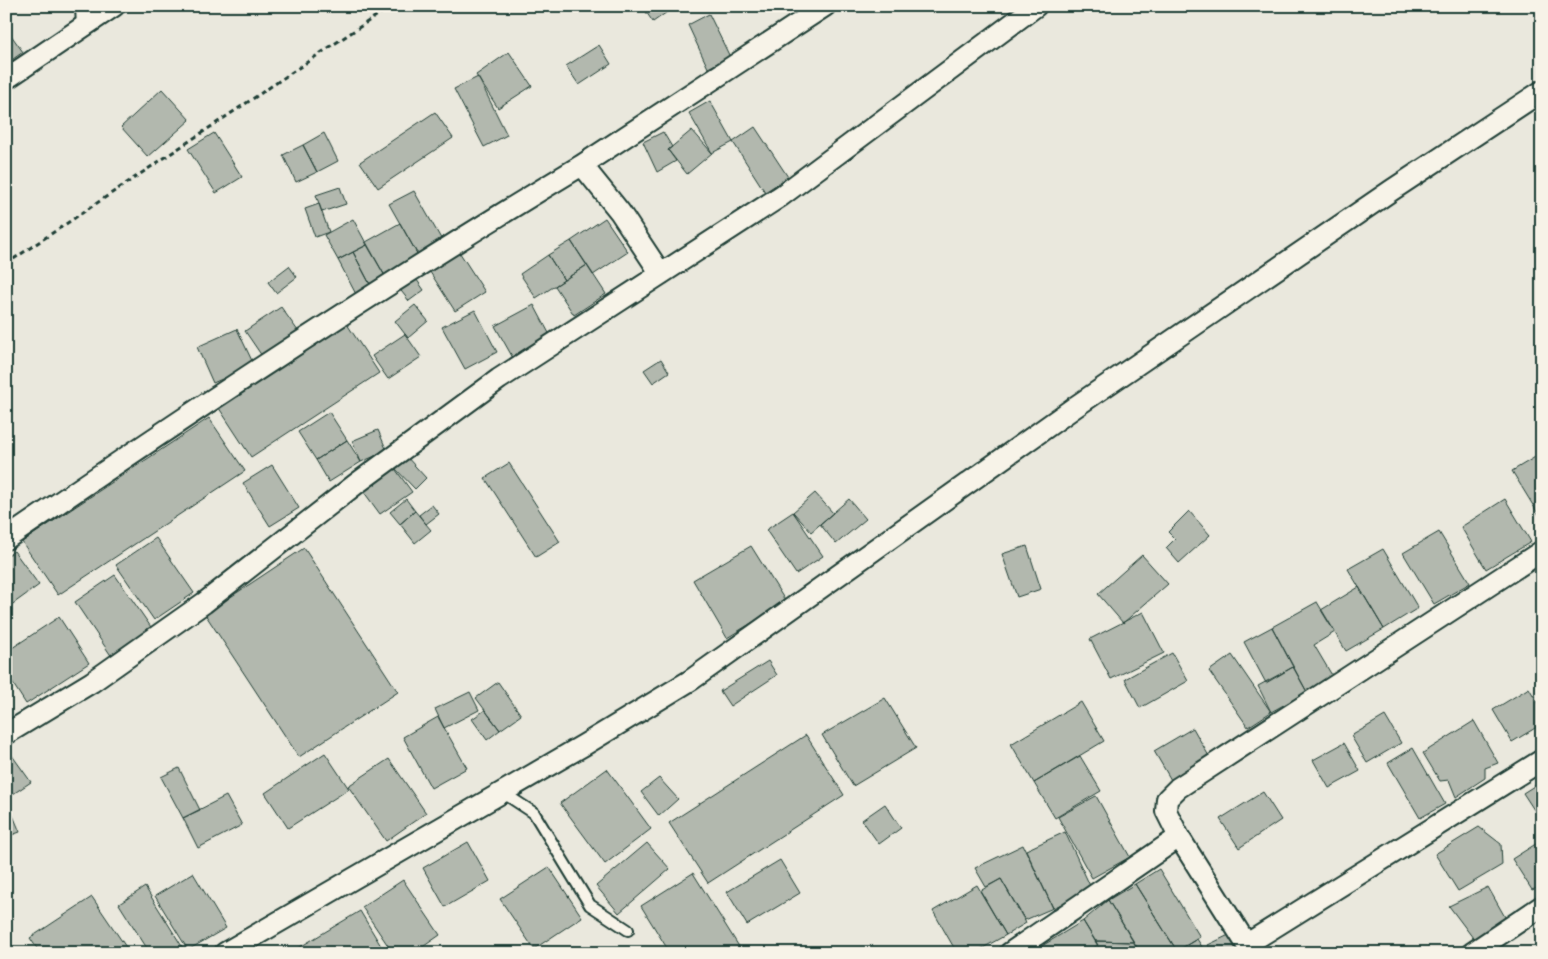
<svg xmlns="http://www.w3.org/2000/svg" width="1548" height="959" font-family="'Playpen Sans',sans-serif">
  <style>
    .building { fill: #b2b8ae; stroke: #1f3d34 }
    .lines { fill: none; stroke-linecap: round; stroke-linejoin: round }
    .lane-casing { stroke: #1f3d34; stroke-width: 14 }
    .street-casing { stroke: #1f3d34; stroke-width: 24 }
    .path { stroke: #1f3d34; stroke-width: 3; stroke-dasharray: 5 4; stroke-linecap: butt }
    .lane { stroke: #f7f3e8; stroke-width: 10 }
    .street { stroke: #f7f3e8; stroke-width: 20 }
  </style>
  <rect width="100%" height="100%" fill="#eae8dd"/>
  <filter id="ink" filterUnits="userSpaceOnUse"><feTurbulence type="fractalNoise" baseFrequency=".02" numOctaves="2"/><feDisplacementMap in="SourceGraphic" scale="10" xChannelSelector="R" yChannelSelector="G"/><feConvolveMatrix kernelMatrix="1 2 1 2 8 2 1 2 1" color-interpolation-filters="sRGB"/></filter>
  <g filter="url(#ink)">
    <!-- building -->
    <path class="building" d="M642,6h25l3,4 -17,12z
      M709,14l21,43 -22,11 -20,-43z
      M6,28l17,24 -17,12z
      M599,45l12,19 -32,21 -13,-19z
      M509,52l23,34 -34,22 -22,-33z
      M478,77l29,58 -23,12 -30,-58z
      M162,89l28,31 -42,37 -27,-30z
      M710,101l23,41 -21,11 -23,-40z
      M435,112l18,26 -75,50 -18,-26z
      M755,127l33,50 -23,15 -32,-50z
      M692,130l20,23 -25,21 -19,-24z
      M663,132l9,15 -4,3 8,11 -19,11 -14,-30z
      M214,133l28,44 -26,16 -28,-44z
      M324,133l14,28 -21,11 -14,-27z
      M303,145l14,27 -21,10 -13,-27z
      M340,187l6,17 -24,8 -6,-17z
      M414,191l30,53 -25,13 -30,-53z
      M319,204l10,28 -14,5 -10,-28z
      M605,218l23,34 -35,23 -22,-34z
      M353,219l14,26 -29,15 -14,-25z
      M400,223l19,34 -34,19 -19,-34z
      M571,241l16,24 -23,15 -16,-25z
      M367,245l18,31 -12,14 -20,-38z
      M458,250l27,42 -30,19 -27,-42z
      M353,252l20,38 -15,8 -20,-38z
      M548,255l16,25 -28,18 -16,-24z
      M587,265l19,29 -32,21 -19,-29z
      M289,266l8,11 -21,16 -8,-11z
      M414,276l10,14 -15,11 -11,-14z
      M415,305l13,16 -20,17 -13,-17z
      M534,305l17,32 -38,21 -18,-32z
      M281,307l17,24 -36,25 -17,-25z
      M475,310l22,42 -32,17 -23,-42z
      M343,318l36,55 -128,84 -36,-55z
      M237,329l17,36 -41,18 -16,-36z
      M405,334l16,23 -33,22 -16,-23z
      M661,359l8,13 -16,11 -9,-13z
      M329,412l18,28 -31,20 -18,-28z
      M209,418l36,53 -187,124 -36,-53z
      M378,430l9,21 -26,11 -9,-21z
      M347,440l14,22 -32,20 -13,-22z
      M1542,453v67l-30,-49z
      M405,455l21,23 -11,11 -22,-23z
      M509,463l51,79 -24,15 -51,-79z
      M272,465l27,43 -29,18 -27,-43z
      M393,466l19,26 -32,22 -19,-26z
      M815,493l18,20 -22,19 -18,-20z
      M406,499l9,12 -15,13 -10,-12z
      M849,499l17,20 -30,25 -16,-20z
      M1505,499l26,43 -45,27 -25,-42z
      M432,505l7,9 -13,10 -7,-9z
      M415,511l16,19 -16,13 -15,-19z
      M1189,511l21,24 -31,28 -13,-15 9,-9 -7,-7z
      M793,512l30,44 -27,18 -30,-44z
      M1439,532l31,51 -36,21 -31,-51z
      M156,538l38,55 -40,27 -38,-55z
      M751,546l35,56 -59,36 -34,-58z
      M1027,546l14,43 -24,8 -15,-43z
      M304,548l94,144 -99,65 -94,-143z
      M1383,549l35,59 -34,21 -36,-60z
      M14,551l25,34 -29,21 -4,-5v-44z
      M1142,555l26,29 -45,39 -25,-29z
      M115,575l38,55 -41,27 -37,-55z
      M1359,587l25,42 -38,22 -25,-41z
      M6,601l6,9 -6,4z
      M1317,602l18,30 -21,13 19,32 -26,15 -35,-65z
      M1143,612l21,41 -53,26 -21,-40z
      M59,617l30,46 -63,41 -20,-31v-21z
      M1272,627l21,40 -27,16 -22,-41z
      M1172,653l16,28 -48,27 -15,-29z
      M1232,655l39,57 -23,15 -39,-56z
      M768,661l9,14 -47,31 -10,-15z
      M1293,667l14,25 -36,20 -13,-26z
      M498,682l23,33 -21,15 -24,-32z
      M1529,688l13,22v14l-30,18 -19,-32z
      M470,692l9,18 -35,18 -9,-19z
      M885,698l31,50 -63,38 -31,-51z
      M1081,702l23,39 -70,42 -23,-39z
      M485,710l15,20 -13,10 -15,-21z
      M1385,716l16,27 -34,20 -16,-27z
      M438,717l29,51 -36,20 -28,-51z
      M1474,721l24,42 -13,5v10l-29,19 -7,-17 -9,1 -17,-28z
      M1193,728l17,30 -39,22 -17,-29z
      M806,735l38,60 -136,88 -39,-60z
      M1344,743l16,28 -31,17 -16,-28z
      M1413,748l32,56 -25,14 -32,-55z
      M325,753l24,36 -61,39 -23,-35z
      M11,754l20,28 -21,14 -4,-6v-33z
      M1080,756l21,35 -46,27 -21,-35z
      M389,759l37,54 -40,28 -38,-55z
      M179,768l21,42 -17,8 -22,-41z
      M607,769l44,60 -46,35 -45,-61z
      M659,778l19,21 -19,17 -18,-24z
      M1542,781v33l-4,2 -15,-23z
      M1263,792l18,28 -42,28 -19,-29z
      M226,796l16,29 -44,23 -15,-30z
      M1096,796l34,61 -38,21 -34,-61z
      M6,799l14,33 -14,5z
      M885,804l16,24 -22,16 -17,-24z
      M1479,827l22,17 1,21 -44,26 -23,-37z
      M1065,832l27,58 -39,18 -27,-58z
      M1542,840v46l-10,4 -20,-31z
      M468,842l22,39 -45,26 -22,-39z
      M647,843l23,26 -51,44 -23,-27z
      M1023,845l30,63 -28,12 -24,-41 -15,8 -11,-19z
      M780,860l20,33 -53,32 -20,-33z
      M549,867l33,50 -48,32 -34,-50z
      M1159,869l41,68 -23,14 -42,-67z
      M193,873l33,55 -38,22 -33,-54z
      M693,873l50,80h-73l-29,-47z
      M1001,879l25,44 -20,12 -26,-44z
      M403,880l37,55 -26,18h-21l-31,-46z
      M1135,884l42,67 -2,2h-35l-32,-53z
      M977,885l29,50 -32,18h-17l-24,-42z
      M145,887l38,61 -8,5h-25l-31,-49z
      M1488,887l17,30 -12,17 -17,8 -27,-36z
      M92,897l38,56h-90l-10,-15z
      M1108,900l26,42 -39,-1 -12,-20z
      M360,911l24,40 -94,2z
      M1083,921l15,24 -13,8h-39l-4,-7z
      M1233,933l10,20h-31l-4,-8z
      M1197,939l9,14h-31l2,-2z
      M1095,941l39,1 6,11h-38z"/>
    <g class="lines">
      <!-- lane casing -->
      <g class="lane-casing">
        <path id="lane" d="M81,6l1,22
          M502,792l32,21 56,92 38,25"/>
      </g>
      <!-- street casing -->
      <g class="street-casing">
        <path id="street" d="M6,79l108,-73
          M661,274l-41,-62 -38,-47 243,-159
          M6,539c189,-130 380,-256 576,-374
          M6,734l86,-52 112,-79 152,-119 143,-105 282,-183 255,-190
          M1247,944l295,-184
          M225,953l359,-208 107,-65 384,-273 317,-217 150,-99
          M1010,953l169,-116
          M1252,953l-73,-116 -13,-26 1,-12 11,-11 364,-237
          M1472,953l70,-47"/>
      </g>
      <!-- path -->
      <path class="path" d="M6,264l385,-258"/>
      <!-- lane -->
      <use href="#lane" class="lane"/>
      <!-- street -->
      <use href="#street" class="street"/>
    </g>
  </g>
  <!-- margin -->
  <rect width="1548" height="959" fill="none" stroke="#f7f3e8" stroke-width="25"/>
  <rect x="12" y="12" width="1523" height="934" fill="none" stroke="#1f3d34" stroke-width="2" filter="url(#ink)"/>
</svg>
